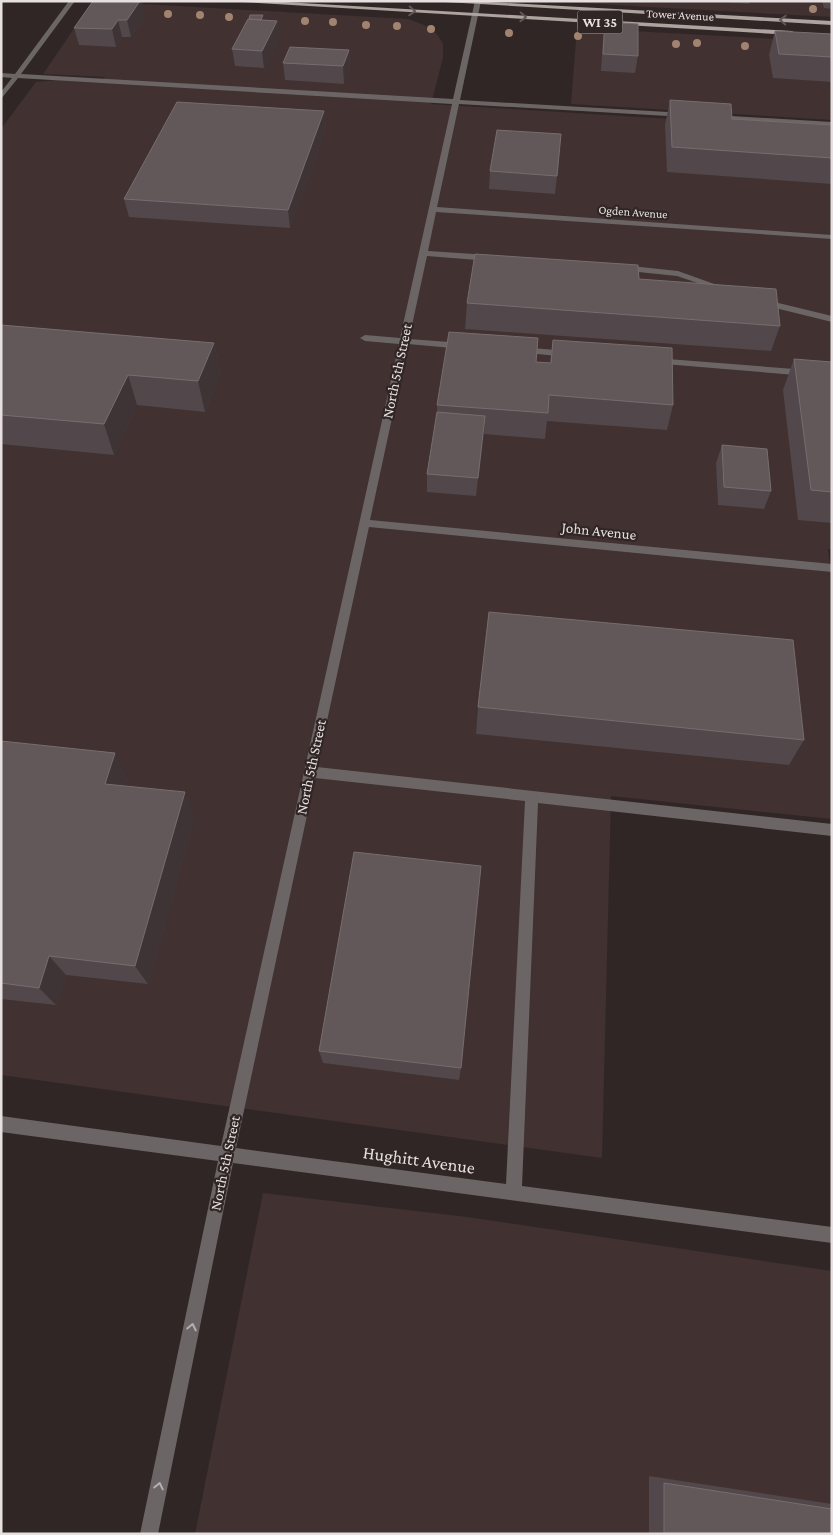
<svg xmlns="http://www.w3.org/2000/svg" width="833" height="1535" font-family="'Crimson Pro',serif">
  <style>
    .built { fill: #413131 }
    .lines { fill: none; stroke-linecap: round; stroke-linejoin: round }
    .minor { fill: #6b6665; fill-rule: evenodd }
    .major { fill: #ada39f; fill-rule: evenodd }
    .tree { fill: #a1836f }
    .wall { fill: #52474a }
    .shaded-wall { fill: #3e3335 }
    .building { fill: #62585a; stroke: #776d6f }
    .oneway { stroke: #635856 }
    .oneway2 { stroke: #b5afaf }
    .labels { text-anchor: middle; stroke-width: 4.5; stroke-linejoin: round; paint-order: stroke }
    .far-street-label { font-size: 12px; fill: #e7e0e0; stroke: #312626 }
    .shield { fill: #312626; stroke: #b0a8a8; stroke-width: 1 }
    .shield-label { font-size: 14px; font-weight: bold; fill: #e7e0e0 }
    .street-label { font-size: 15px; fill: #e7e0e0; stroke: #312626 }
    .near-street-label { font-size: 18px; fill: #e7e0e0; stroke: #312626 }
  </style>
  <rect width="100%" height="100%" fill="#312626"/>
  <!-- built -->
  <path class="built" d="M549,1h283v16l-183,-10z
    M108,2l300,17 16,6 13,9 6,10v14l-12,46 401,25v420h-4l4,31v239l-221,-23 -9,362 -601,-83v-946l35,-47 21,-2 44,3 4,-6 -62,-3 45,-66 5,-4z
    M577,28l255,14v78l-261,-16z
    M263,1193l204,24 365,54v263h-637z"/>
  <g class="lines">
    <!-- minor -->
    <path class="minor" d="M69,1h6l-54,73 432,25 22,-98h6l-21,99 225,13 4,2 -4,2 -226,-13 -22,103 395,28v4l-396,-27 -8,39 62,4 4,3 -4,3 -63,-5 -18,83 54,4 5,3 -5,3 -55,-5 -38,176 462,44v8l-463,-45 -52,240 515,57v12l-294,-33 -16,383 310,41v16l-599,-80 -75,371h-18l78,-373 -217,-29v-16l220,30 178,-802 -34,-3 -5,-3 5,-3 35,3 52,-234 -434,-26 -17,21v-7l11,-14 -11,-1v-4l14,1zM315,778l210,23 -19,383 -270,-36z
      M714,115l118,7v4l-121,-7 -1,-2z
      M622,265l56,6 53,19 -7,2 -47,-16 -58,-6 -1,-2z
      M762,299l70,17v6l-73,-18v-4z
      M520,347l48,4 5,3 -5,3 -51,-5 -2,-2z
      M655,358l177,14v6l-180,-15 -2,-2z"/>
    <!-- major -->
    <path class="major" d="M225,1h41l526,30 3,2 -3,2z
      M428,1h42l362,20v4z"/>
  </g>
  <!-- trees -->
  <g class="tree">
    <circle cx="813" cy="9" r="4"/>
    <circle cx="168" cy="14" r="4"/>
    <circle cx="200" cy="15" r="4"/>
    <circle cx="229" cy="17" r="4"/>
    <circle cx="305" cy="21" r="4"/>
    <circle cx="333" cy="22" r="4"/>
    <circle cx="366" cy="25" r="4"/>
    <circle cx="397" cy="26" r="4"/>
    <circle cx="431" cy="29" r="4"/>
    <circle cx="509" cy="33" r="4"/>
    <circle cx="578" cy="36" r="4"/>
    <circle cx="697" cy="43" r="4"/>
    <circle cx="676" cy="44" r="4"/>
    <circle cx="745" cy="46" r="4"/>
  </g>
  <!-- wall -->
  <path class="wall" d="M93,1l52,15 -14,21h-9l-6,10 -37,-2 -5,-17z
    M726,1h24l-1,3 -23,-2z
    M822,1h10v8l-8,-1z
    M263,20l14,1 2,17 -15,30 -29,-2 -3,-17z
    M605,22l33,34 -3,17 -34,-2 2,-32z
    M775,31l57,3v48l-59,-4 -4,-23z
    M349,50l1,18 -6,16 -59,-4 -2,-17z
    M670,100l62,19 100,6v59l-165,-12 -2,-47z
    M324,111l2,18 -36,99 -161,-11 -5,-18z
    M490,171l67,5 -2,18 -66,-5z
    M639,279l141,47 -9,25 -306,-22 2,-26z
    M1,325l213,18 6,31 -15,38 -68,-7 -23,50 -113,-11z
    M553,340l120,65 -6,25 -120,-9 -2,18 -61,-5 -8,62 -49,-4v-18l10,-62v-7l99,-43 14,1z
    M794,359l38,3v161l-34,-3 -15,-130z
    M722,445l49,46 -7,18 -46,-4 -2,-42z
    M478,707l326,33 -15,25 -313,-31z
    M1,741l127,37 -3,8 70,30 -47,168 -82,-9 -10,30 -55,-6z
    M319,1051l142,17 -2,12 -136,-17z
    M649,1476l183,28v30h-183z"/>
  <!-- shaded-wall -->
  <path class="shaded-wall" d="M140,1h2l3,15 -14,21 -4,-17z
    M118,20l4,17 -6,10 -4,-18z
    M277,21l2,17 -15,30 -2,-17z
    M349,50l1,18 -6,16 -1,-18z
    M324,111l2,18 -36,99 -2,-18z
    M214,343l6,31 -15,38 -7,-31z
    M128,375l9,30 -23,50 -10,-31z
    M485,416l-1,18 -8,62 2,-18z
    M115,753l13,25 -10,30 -13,-24z
    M185,792l10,24 -47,168 -13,-18z
    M49,956l17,19 -10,30 -17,-17z"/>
  <!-- building -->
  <path class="building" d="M93,1h47l-13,19h-9l-6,9 -38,-1z
    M250,15h13l-2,5 -12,-1z
    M248,19l29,2 -15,30 -30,-2z
    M605,22l33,2v32l-35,-2z
    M775,31l57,3v23l-53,-3z
    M290,47l59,3 -6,16 -60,-3z
    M670,100l61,4 1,15 100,6v33l-160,-11z
    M177,102l147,9 -36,99 -164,-11z
    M497,130l64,4 -4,42 -67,-5z
    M475,254l163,11 1,14 137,10 4,37 -313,-23z
    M1,325l213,18 -16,38 -70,-6 -24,49 -103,-9z
    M449,332l89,6 -2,24 15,1 2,-23 119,8 1,57 -124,-10 -1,18 -111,-8z
    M794,359l38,3v130l-21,-2z
    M437,412l48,4 -7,62 -51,-4z
    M722,445l45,4 4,42 -47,-4z
    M489,612l304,28 11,100 -326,-33z
    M1,741l114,12 -10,31 80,8 -50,174 -86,-10 -10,32 -38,-5z
    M354,852l127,14 -20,202 -142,-17z
    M664,1483l168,26v25h-168z"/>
  <!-- one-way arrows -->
  <defs><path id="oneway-chevron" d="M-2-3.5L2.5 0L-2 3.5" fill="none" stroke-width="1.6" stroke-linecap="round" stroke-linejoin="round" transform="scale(1.25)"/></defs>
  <g class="oneway">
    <use href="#oneway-chevron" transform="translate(412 11) rotate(3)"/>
    <use href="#oneway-chevron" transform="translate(523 17) rotate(3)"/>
    <use href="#oneway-chevron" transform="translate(783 20) rotate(-177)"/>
  </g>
  <g class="oneway2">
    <use href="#oneway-chevron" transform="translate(192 1327) rotate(-78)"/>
    <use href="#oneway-chevron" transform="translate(159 1486) rotate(-78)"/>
  </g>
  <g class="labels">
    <!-- far-street labels -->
    <g class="far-street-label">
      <text transform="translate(680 15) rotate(3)" y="4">Tower Avenue</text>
      <text transform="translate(633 212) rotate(4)" y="4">Ogden Avenue</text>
    </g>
    <!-- shield labels -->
    <rect class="shield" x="577.5" y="10.5" width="45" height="23" rx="4"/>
    <g class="shield-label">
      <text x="600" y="27">WI 35</text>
    </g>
    <!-- street labels -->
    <g class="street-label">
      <text transform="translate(397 371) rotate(-78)" y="5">North 5th Street</text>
      <text transform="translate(599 531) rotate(6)" y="5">John Avenue</text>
      <text transform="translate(311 767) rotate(-78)" y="5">North 5th Street</text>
      <text transform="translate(225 1163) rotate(-78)" y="5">North 5th Street</text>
    </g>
    <!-- near-street labels -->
    <g class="near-street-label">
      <text transform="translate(419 1160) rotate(8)" y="6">Hughitt Avenue</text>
    </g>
  </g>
  <!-- border -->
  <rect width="833" height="1535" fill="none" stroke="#e7e0e0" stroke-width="5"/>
</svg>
